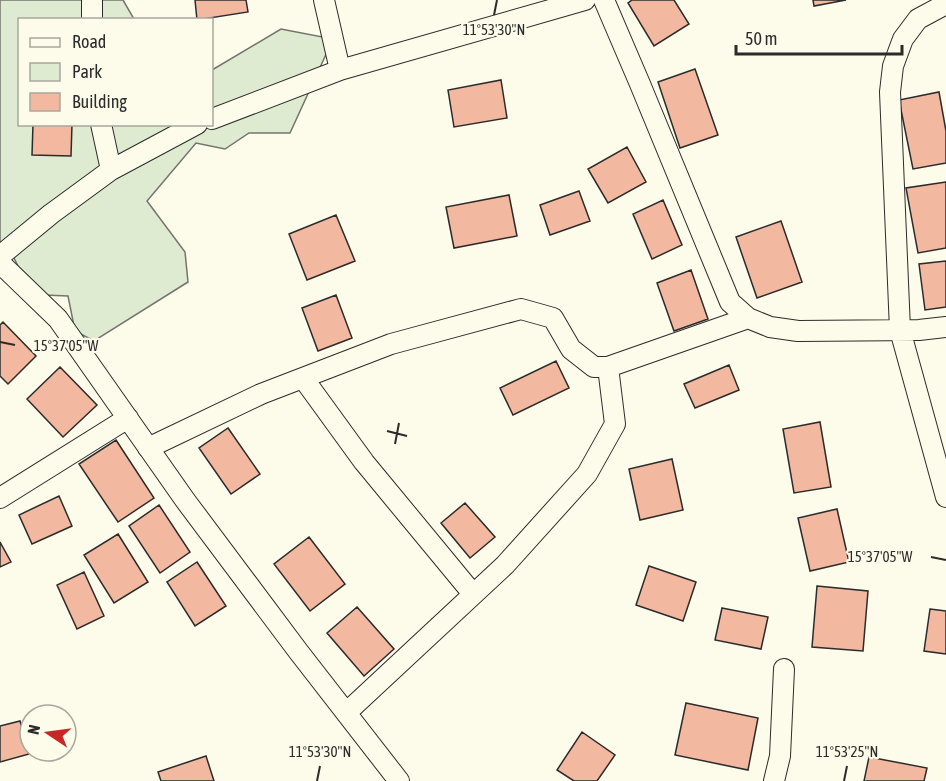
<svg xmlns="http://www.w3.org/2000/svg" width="946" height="781" font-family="'Asap Condensed',sans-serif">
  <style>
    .green { fill: #deebd1; stroke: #74746e; stroke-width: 1.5 }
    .building { fill: #f2b8a0; stroke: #2b2b2b; stroke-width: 1.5 }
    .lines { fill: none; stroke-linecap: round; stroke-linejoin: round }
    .street-casing { stroke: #2b2b2b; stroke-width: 22 }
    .street { stroke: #fdfbea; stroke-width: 20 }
    .ticks { fill: none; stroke: #2b2b2b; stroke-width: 2 }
    .ticks-label { font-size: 15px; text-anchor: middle; fill: #2b2b2b; stroke: #fdfbea; stroke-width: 4.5; stroke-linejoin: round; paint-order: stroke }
  </style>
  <rect width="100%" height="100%" fill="#fdfbea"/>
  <!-- green -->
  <path class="green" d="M0,0h123l11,19 -114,1v104h192v-54l69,-41 52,10 -43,94h-41l-24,16 -29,-6 -49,58 38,51 3,30 -94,59 -19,-10 -7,-35 -24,-1 -19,-15 -14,-28 -11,-2z"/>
  <!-- building -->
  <path class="building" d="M195,0h51l2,12 -51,8z
    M632,0h42l15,24 -35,22 -26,-43z
    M813,0h33l-32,6z
    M695,69l23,66 -38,13 -22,-66z
    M501,80l6,38 -53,9 -6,-37z
    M939,92l7,39v32l-33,6 -14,-69z
    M33,124h39l-1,32 -39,-1z
    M627,147l19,35 -38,21 -20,-34z
    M946,182v66l-28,5 -12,-65z
    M579,191l11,30 -40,14 -10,-30z
    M509,195l8,41 -63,12 -8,-41z
    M663,200l19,45 -30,14 -19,-45z
    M336,215l19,46 -48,19 -18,-46z
    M781,221l21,61 -45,16 -21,-61z
    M946,261v46l-21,3 -6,-46z
    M691,270l17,49 -34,12 -17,-48z
    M336,295l16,43 -34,13 -16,-43z
    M3,322l33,34 -28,28 -8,-8v-51z
    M556,361l13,27 -56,27 -13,-27z
    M729,365l10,25 -44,18 -11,-24z
    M60,367l37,38 -34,32 -36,-38z
    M820,422l11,65 -37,6 -11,-64z
    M228,428l32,46 -29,20 -32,-46z
    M116,440l38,58 -36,24 -39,-58z
    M672,459l11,51 -43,10 -11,-51z
    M59,496l13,30 -40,18 -13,-29z
    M465,503l30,34 -25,21 -29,-35z
    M159,505l31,47 -30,21 -31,-47z
    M837,509l12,53 -39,9 -12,-53z
    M118,534l30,48 -34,21 -30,-48z
    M309,537l36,47 -35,27 -36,-47z
    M0,542l11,20 -11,5z
    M197,562l29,44 -31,20 -28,-44z
    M649,566l47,16 -13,39 -47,-16z
    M84,572l20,44 -27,13 -20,-44z
    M817,586l51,5 -5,60 -51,-4z
    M357,607l37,42 -30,27 -37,-43z
    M722,608l46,9 -7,32 -46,-9z
    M930,609l16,2v43l-22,-3z
    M686,703l72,15 -10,52 -73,-15z
    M20,721l9,33 -29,8v-36z
    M582,732l33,23 -18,26h-23l-17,-11z
    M206,756l8,25h-53l-3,-9z
    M869,757l58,11 -3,13h-60z"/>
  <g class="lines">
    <!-- street casing -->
    <g class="street-casing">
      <path id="street" d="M324,0l16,70
        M604,0l36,84 90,218 18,16 22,9 28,4 121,-1 27,-3
        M946,4l-28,15 -15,20 -10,27 -3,26 10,238 46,167
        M92,20v-20
        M212,119l128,-49 245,-70
        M101,124l10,46
        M0,256l51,-42 60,-44 86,-46
        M0,263l58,56 127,181 113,151 101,130
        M303,378l61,84 109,132
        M148,448l113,-54 130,-50 130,-35 32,9 18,31 23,18h14l140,-49
        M0,498l128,-80
        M346,713l159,-148 82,-91 28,-50 -7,-57
        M774,781l6,-25 4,-87"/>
    </g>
    <!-- street -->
    <use href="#street" class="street"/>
  </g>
  <!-- ticks -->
  <path class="ticks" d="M494,15l3,-15M0,342l15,3M387,431l20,5M395,444l4,-21M931,557l15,3M317,781l3,-15M844,781l3,-15"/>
  <g class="ticks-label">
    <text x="494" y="35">11°53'30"N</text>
    <text x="66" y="351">15°37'05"W</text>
    <text x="880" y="562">15°37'05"W</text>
    <text x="320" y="757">11°53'30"N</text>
    <text x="847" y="757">11°53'25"N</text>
  </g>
  <!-- legend -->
  <rect x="18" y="18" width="195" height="108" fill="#fdfbea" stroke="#a9a89e" stroke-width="1.5"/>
  <rect x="30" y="38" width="30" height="9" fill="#fdfbea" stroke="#a9a89e" stroke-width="1.5"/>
  <text x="72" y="48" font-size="18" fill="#2b2b2b">Road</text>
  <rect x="30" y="63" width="30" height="18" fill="#deebd1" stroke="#a9a89e" stroke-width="1.5"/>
  <text x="72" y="78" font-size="18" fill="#2b2b2b">Park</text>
  <rect x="30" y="93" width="30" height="18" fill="#f2b8a0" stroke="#a9a89e" stroke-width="1.5"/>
  <text x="72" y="108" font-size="18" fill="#2b2b2b">Building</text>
  <!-- north arrow -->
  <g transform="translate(48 733) rotate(283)"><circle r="28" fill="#fdfbea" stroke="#a9a89e" stroke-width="1.5"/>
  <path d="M0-4.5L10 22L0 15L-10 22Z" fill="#c62828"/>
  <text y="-9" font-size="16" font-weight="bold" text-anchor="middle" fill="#2b2b2b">N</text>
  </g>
  <!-- scale -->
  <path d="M736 45v9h166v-9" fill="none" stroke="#2b2b2b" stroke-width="3"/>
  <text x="745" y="45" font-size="18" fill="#2b2b2b" stroke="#fdfbea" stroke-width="4.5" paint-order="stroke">50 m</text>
</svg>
